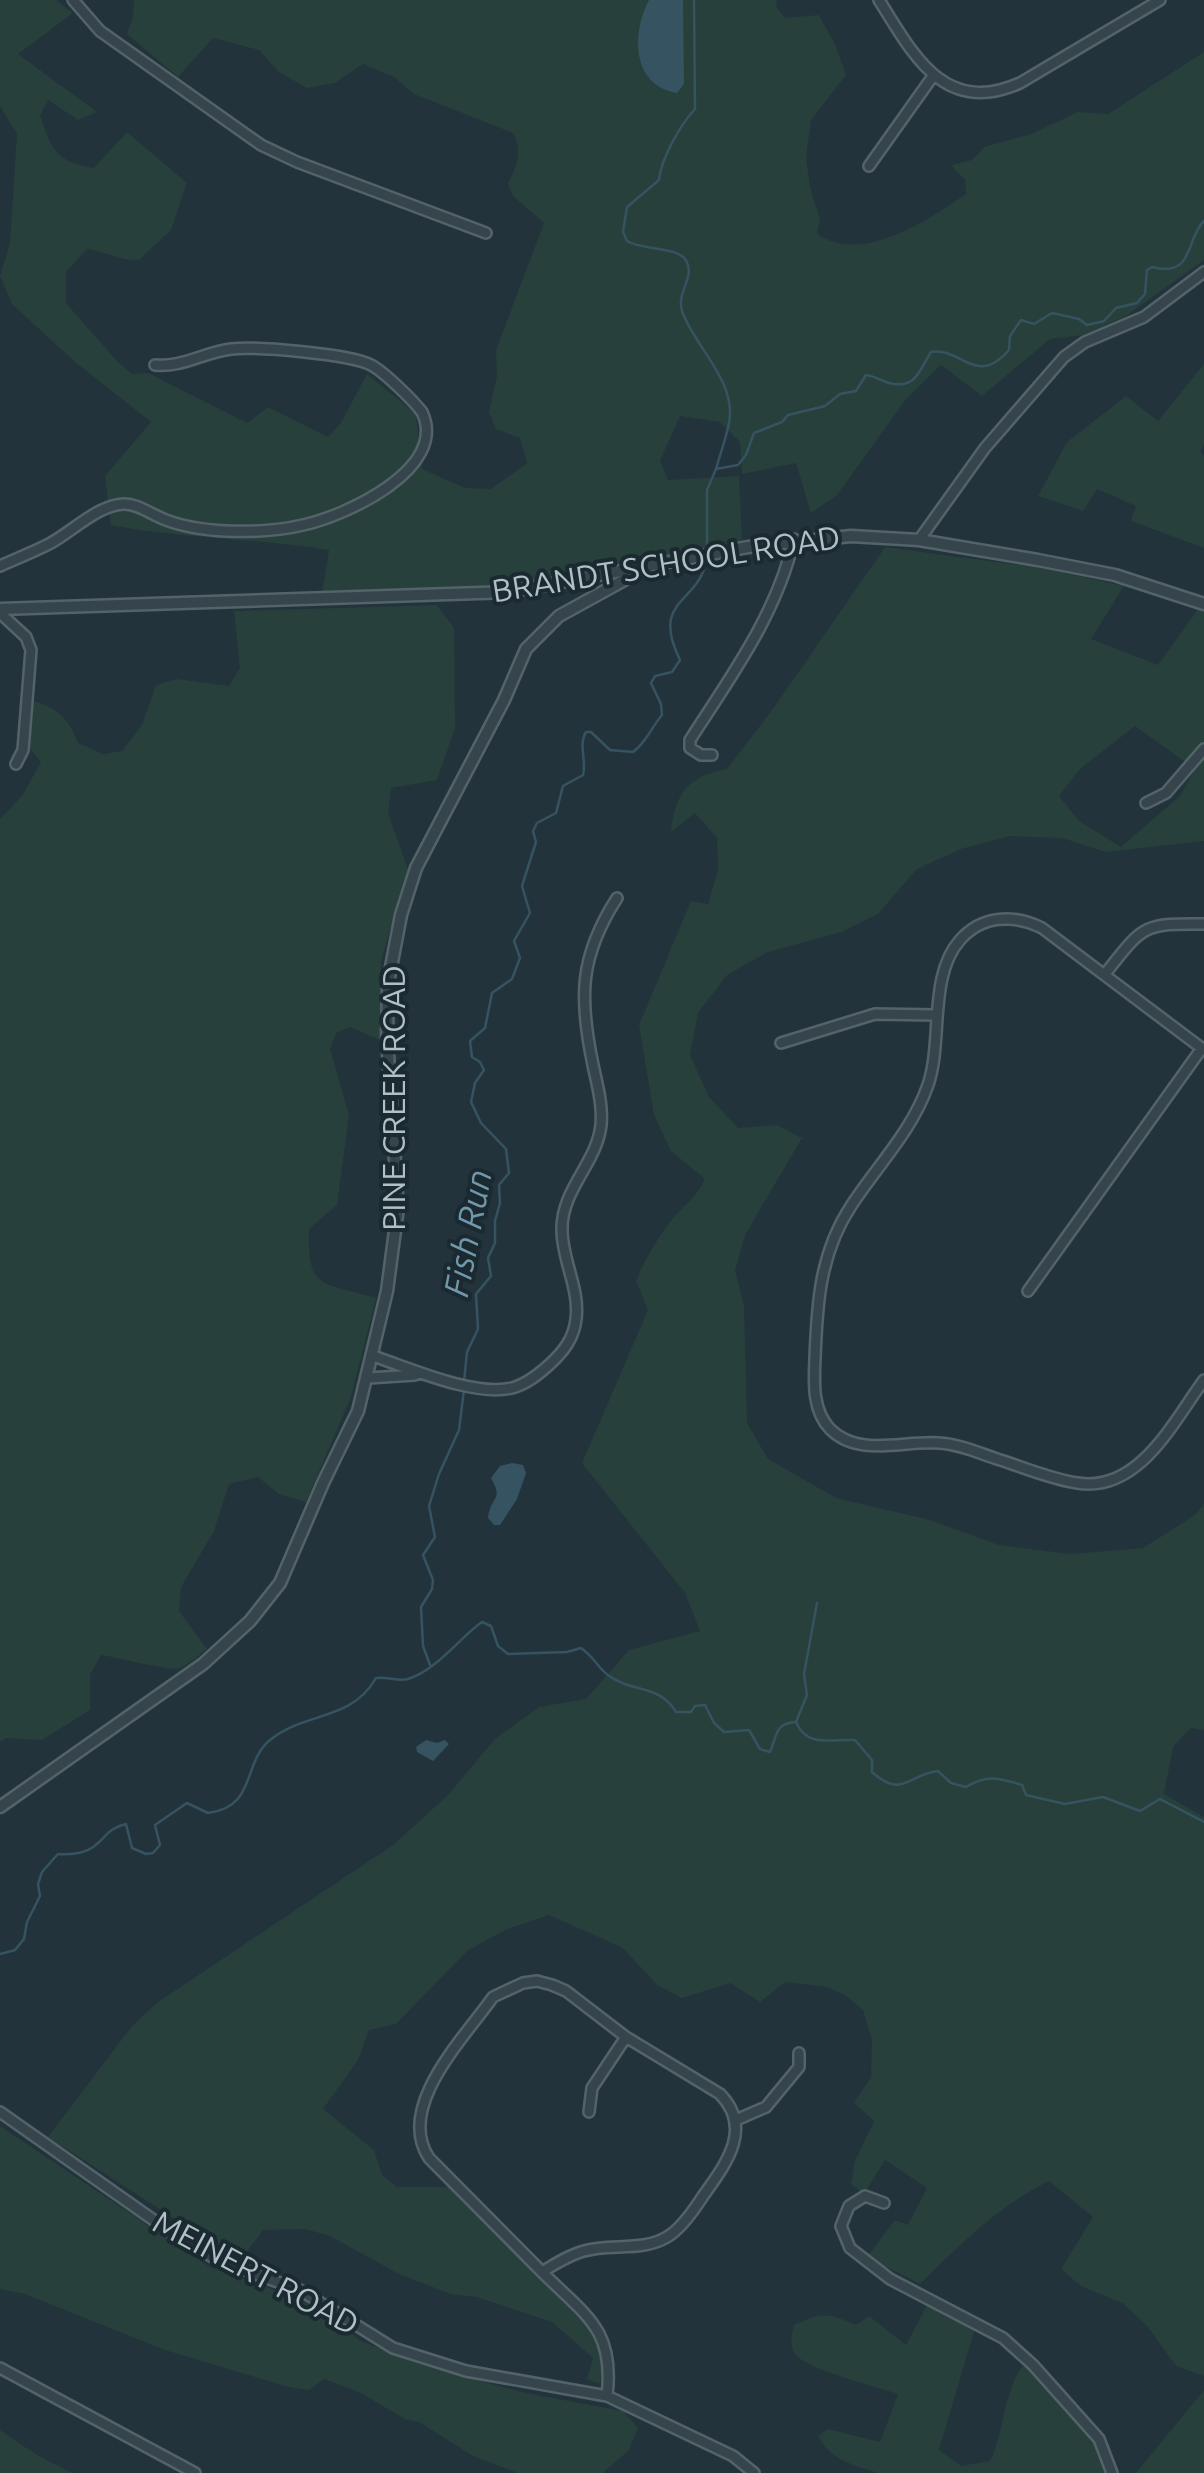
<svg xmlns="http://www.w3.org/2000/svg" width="1204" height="2473" font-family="Ubuntu,sans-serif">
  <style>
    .green { fill: #27403b; fill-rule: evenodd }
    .water { fill: #365362 }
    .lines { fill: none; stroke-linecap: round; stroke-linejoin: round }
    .stream { stroke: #365362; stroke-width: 2.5 }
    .minor-casing { stroke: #546269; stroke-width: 14 }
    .tertiary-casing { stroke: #546269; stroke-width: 15 }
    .minor { stroke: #36444b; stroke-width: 9 }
    .tertiary { stroke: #36444b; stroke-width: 10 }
    .labels { text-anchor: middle; stroke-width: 8; stroke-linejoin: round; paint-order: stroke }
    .street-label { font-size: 32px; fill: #b1bfc7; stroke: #1b2930 }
    .water-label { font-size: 35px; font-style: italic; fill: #7197aa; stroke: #1b2930 }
  </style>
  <rect width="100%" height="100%" fill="#22333b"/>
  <!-- green -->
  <path class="green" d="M0,0h56l17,13 -55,41 79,58 -19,8 -30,-20 -8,15c12,35 15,46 54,53l33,-36 60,51 -16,47 -32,30c-19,1 -34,-9 -52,-11l-21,23v31l49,56 17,15 16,-1 99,50 21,-16 60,30 13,-14 26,-49 49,40 6,55 43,19 26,1 36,-26 -7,-25 -24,-9 -7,-17 8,-36 -1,-26 48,-127 -31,-27 -5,-12c9,-19 15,-32 5,-51l-99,-39 -20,-17 -31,-13 -28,19 -28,5 -28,-16 -20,-22 -46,-12 -35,39 -51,-43 6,-17 1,-17h643l-1,6 9,12 34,-3 16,29 11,31 -35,45 -5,38 4,29 10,32 -3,15c45,31 111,-14 149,-40l-1,-14 -14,-15 21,-5 12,-13 47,-13 47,-22 30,2 96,-62v208l-78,56 -43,19 -33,4 -68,57 -41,-31 -35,34 -69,96 -26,18 -15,-50 -54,11 -2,-32 -20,-20 -40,-6 -20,45 8,19 71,-4 3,65 -222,43 -198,9 7,-43c-73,-12 -146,-11 -218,-25l-6,-49 46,-54 -76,-60 -63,-58 -12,-28 10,-33 7,-109 -17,-28z
    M1204,364v81l-4,7 4,3v93l-73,-27 5,-15 -39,-17 -14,22 -45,-15 29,-54 59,-46 32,25z
    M885,547l162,22 77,17 -33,53 67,26 41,-57 5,3v230l-98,11 -44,-14 -52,-2 -49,13 -44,20 -39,45 -37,18 -73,20 -41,23 -29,38 -8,42 19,42 29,31 39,-3 25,13 -57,97 -10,36 9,34 3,118 21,36 68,39 94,22 69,25 72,9 72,-6 52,-33 9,-11v226l-13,-2 -18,19 -9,47 40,23v559l-28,-10 -28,-39 -24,-23 -43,-18 -20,-17 32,-52 -44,-36c-52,26 -88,63 -129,103l-53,-27 28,-37 13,5 19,-37 -42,-28 -21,34 -13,-10 4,-23 19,-40 -20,-18 17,-26 1,-37 -9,-30 -18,-15 -18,-8 -42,-5 -25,20 -30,-19 -48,15 -25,-13 -34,-37 -74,-33 -42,14 -40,22 -71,73 -27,6 -11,30 -35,49 51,41 8,25 15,12h52l131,128 23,31 3,20 -7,18 -12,-5 6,-21 -41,-36 -75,-25 -27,-3 -53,-21 -67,-37 -25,-7 -42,1 -23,31 -192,-124 84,-111 26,-24 235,-157 54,-49 48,-57 44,-32 47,-8 43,-49 71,-19 -15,-38 -103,-130 66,-153 -12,-29c10,-24 22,-44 38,-64 12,-13 23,-21 31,-38l-34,-28 -17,-36 -15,-90 52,-124 17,3 10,-34 -1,-32 -22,-25 -24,19c4,-38 16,-56 56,-63l48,-63zM1135,726l60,43 -15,27 -59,51 -42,-26 -20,-25 21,-27z
    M437,605l17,23 1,100 -18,52 -46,8 -3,25 20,56 -27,92 -1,79 -30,-13 -14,6 -6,16 19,66 -12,90 -28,24c-2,62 13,53 67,69l-25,99 -45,105 -27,-8 -21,-17 -29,7 -15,47 -33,56 -2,24 28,38c-8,6 -17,14 -27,19 -10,4 -63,-11 -79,-13l-11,20v35l-48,30 -36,-2 -6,4v-923l22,-23 19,-34 -17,-21 4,-42c27,8 40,16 50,44l25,11 19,-3 20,-26 14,-40 21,-6 52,7 11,-18 -6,-57z
    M0,2126l210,141 84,30 31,16 36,28 55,22 48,14 62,16 97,18 15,17 -9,22 -26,23h-85l-45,-17 -54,-34 -14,-3 -46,-27 -35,-13 -15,11 -21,-3 -123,-37 -140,-56 -25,-5z
    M927,2305l48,23 -36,122 22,16 29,-5c16,-32 12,-70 35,-98l72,81 12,29h-230c-24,-7 -49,-13 -61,-37l10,-7 52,13 18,-48c-21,-7 -88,-24 -101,-38 -9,-10 -5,-21 -3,-31 28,-13 34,-12 62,0l13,-9 37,29z
    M1204,2390v83h-68z
    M0,2430l37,25 35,18h-72z"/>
  <!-- water -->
  <path class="water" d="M649,0h34l1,84 -7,9c-45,-7 -46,-59 -28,-93z
    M512,1463l11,2 3,8 -9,26 -17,26h-6l-6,-7c3,-23 16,-17 3,-40l9,-12z
    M426,1740l11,3 8,-3 4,4 -16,17 -16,-9 -1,-5z"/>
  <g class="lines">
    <!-- stream -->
    <path class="stream" d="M694,0l1,109c-15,16 -34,50 -36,71l-32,27 -4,25 4,9c15,9 49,6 58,18 12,18 -9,32 -3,52 13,37 55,70 47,112 -3,16 -9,31 -13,46
      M707,551v-61l9,-21 22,-4 8,-10 8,-22 28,-11 6,-7 37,-9 15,-12 16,-3 10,-16c10,1 14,6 23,8 27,7 31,-14 42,-31 31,-5 45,36 78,-2l1,-14 11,-16 13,4 18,-11 27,6 8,6 17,-4 12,-13 21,-5 8,-9 2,-24 5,-3c43,11 33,-28 52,-46
      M464,1382l3,-30 11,-23 -2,-35 15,-18 -3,-18 7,-15v-22l5,-18 -1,-18 10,-12 -3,-24 -25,-26 -10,-21 4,-19 9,-13 -4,-8 -8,-5 -2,-16 15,-13 7,-35 20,-14 8,-21 -6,-17 16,-28 -8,-27 14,-44 -3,-11 4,-8 19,-10 7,-27 20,-11c4,-14 -5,-30 3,-43h5l19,18 23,2c13,-9 18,-24 29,-37l-1,-11 -10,-21 4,-7 17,-4 8,-12c-31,-63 21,-56 26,-101
      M430,1665l-7,-19 -2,-39 11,-18 1,-9 -10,-25 12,-18 -6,-31 10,-32 20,-44 5,-40
      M796,1722l11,-27 -3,-21 13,-71
      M0,1954l15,-4 9,-11 3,-17 13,-26 -2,-12 4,-12 16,-18c47,3 39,-24 68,-30l6,24 14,6 7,-1 7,-8 -5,-20 32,-22 21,10c49,-6 34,-50 62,-73 35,-29 81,-18 106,-62 11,-2 22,4 32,1 29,-9 50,-40 74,-57l9,4 7,20 10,8 59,-2 14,-4c14,10 17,20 27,27 23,18 52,9 68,37h15l4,-6 10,-1 9,18 10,9 25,-2 11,19 10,3c7,-15 4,-29 26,-30 11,26 35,17 59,18l17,20v12c30,27 35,3 66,-1l13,12 15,4c21,-13 33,-9 56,-2l4,10 39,9 38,-7 37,14 20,-12 44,23"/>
    <!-- minor casing -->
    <g class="minor-casing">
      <path id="minor" d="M73,0l27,31 161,114 36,17 189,71
        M879,0c34,54 65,117 141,83l140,-83
        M869,166l64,-90
        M919,540l66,-92 79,-91 21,-15 59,-25 60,-45
        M0,566c16,-7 33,-14 49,-22 23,-12 47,-38 74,-40 14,-1 29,11 43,16 18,7 40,10 60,11 25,1 52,0 77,-6 42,-9 146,-56 119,-113 -9,-12 -39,-41 -51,-47 -21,-11 -116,-19 -140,-16 -26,3 -50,19 -76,16
        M0,613l26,24 5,13 -8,100 -7,14
        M712,755h-11l-11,-7v-8c41,-64 87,-126 104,-201
        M1146,803l20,-10 38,-44
        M1105,974c38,-48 37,-51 99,-50
        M781,1043l94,-29 61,1
        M1204,1050l-162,-122c-28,-14 -60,-13 -82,12 -32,36 -17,102 -32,145 -16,46 -51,81 -77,121 -31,47 -34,97 -36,152 -1,24 -3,52 15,71 29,29 73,11 109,14 20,1 40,10 58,16 26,8 53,20 80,24 62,10 96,-61 127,-103
        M1028,1291l174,-243
        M373,1356c36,12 101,41 139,32 15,-4 27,-14 38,-24 14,-13 24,-26 26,-45 4,-30 -14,-59 -14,-89 -1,-40 35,-67 39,-105 2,-20 -4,-41 -8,-60 -14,-67 -14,-108 24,-167
        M368,1378l47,-3
        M0,2112l172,121 47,28 81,29 93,58 73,23 141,25 126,60 21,17
        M589,2112l3,-24 34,-51
        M736,2120l30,-13 33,-40v-14
        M884,2203l-19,-7 -16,10 -8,20 9,22 40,31 113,59 30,27 66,74 13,34
        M542,2272l-113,-114c-34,-51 35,-120 64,-161l30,-14 14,-2 15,4 14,6 60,46 94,57c34,35 5,71 -17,102 -9,14 -22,33 -36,41 -25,15 -57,6 -83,14 -15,4 -29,13 -42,21 44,44 73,57 65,124
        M0,2368l195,105"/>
    </g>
    <!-- tertiary casing -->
    <g class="tertiary-casing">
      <path id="tertiary" d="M0,609l509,-17 239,-45 103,-11 68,4 119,20 77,15 89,29
        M0,1807l203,-143 47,-43 30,-38 43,-100 35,-72 29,-120 11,-83 -11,-170 1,-55 13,-68 15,-47 88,-168 22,-51 33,-33 89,-49"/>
    </g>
    <!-- minor -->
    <use href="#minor" class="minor"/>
    <!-- tertiary -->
    <use href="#tertiary" class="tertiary"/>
  </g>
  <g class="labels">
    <!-- street labels -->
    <g class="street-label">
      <text transform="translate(666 564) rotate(-9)" y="11">BRANDT SCHOOL ROAD</text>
      <text transform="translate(394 1098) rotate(-90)" y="11">PINE CREEK ROAD</text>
      <text transform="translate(256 2273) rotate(28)" y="11">MEINERT ROAD</text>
    </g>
    <!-- water labels -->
    <g class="water-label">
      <text transform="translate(468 1233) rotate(-79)" y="12">Fish Run</text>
    </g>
  </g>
</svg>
